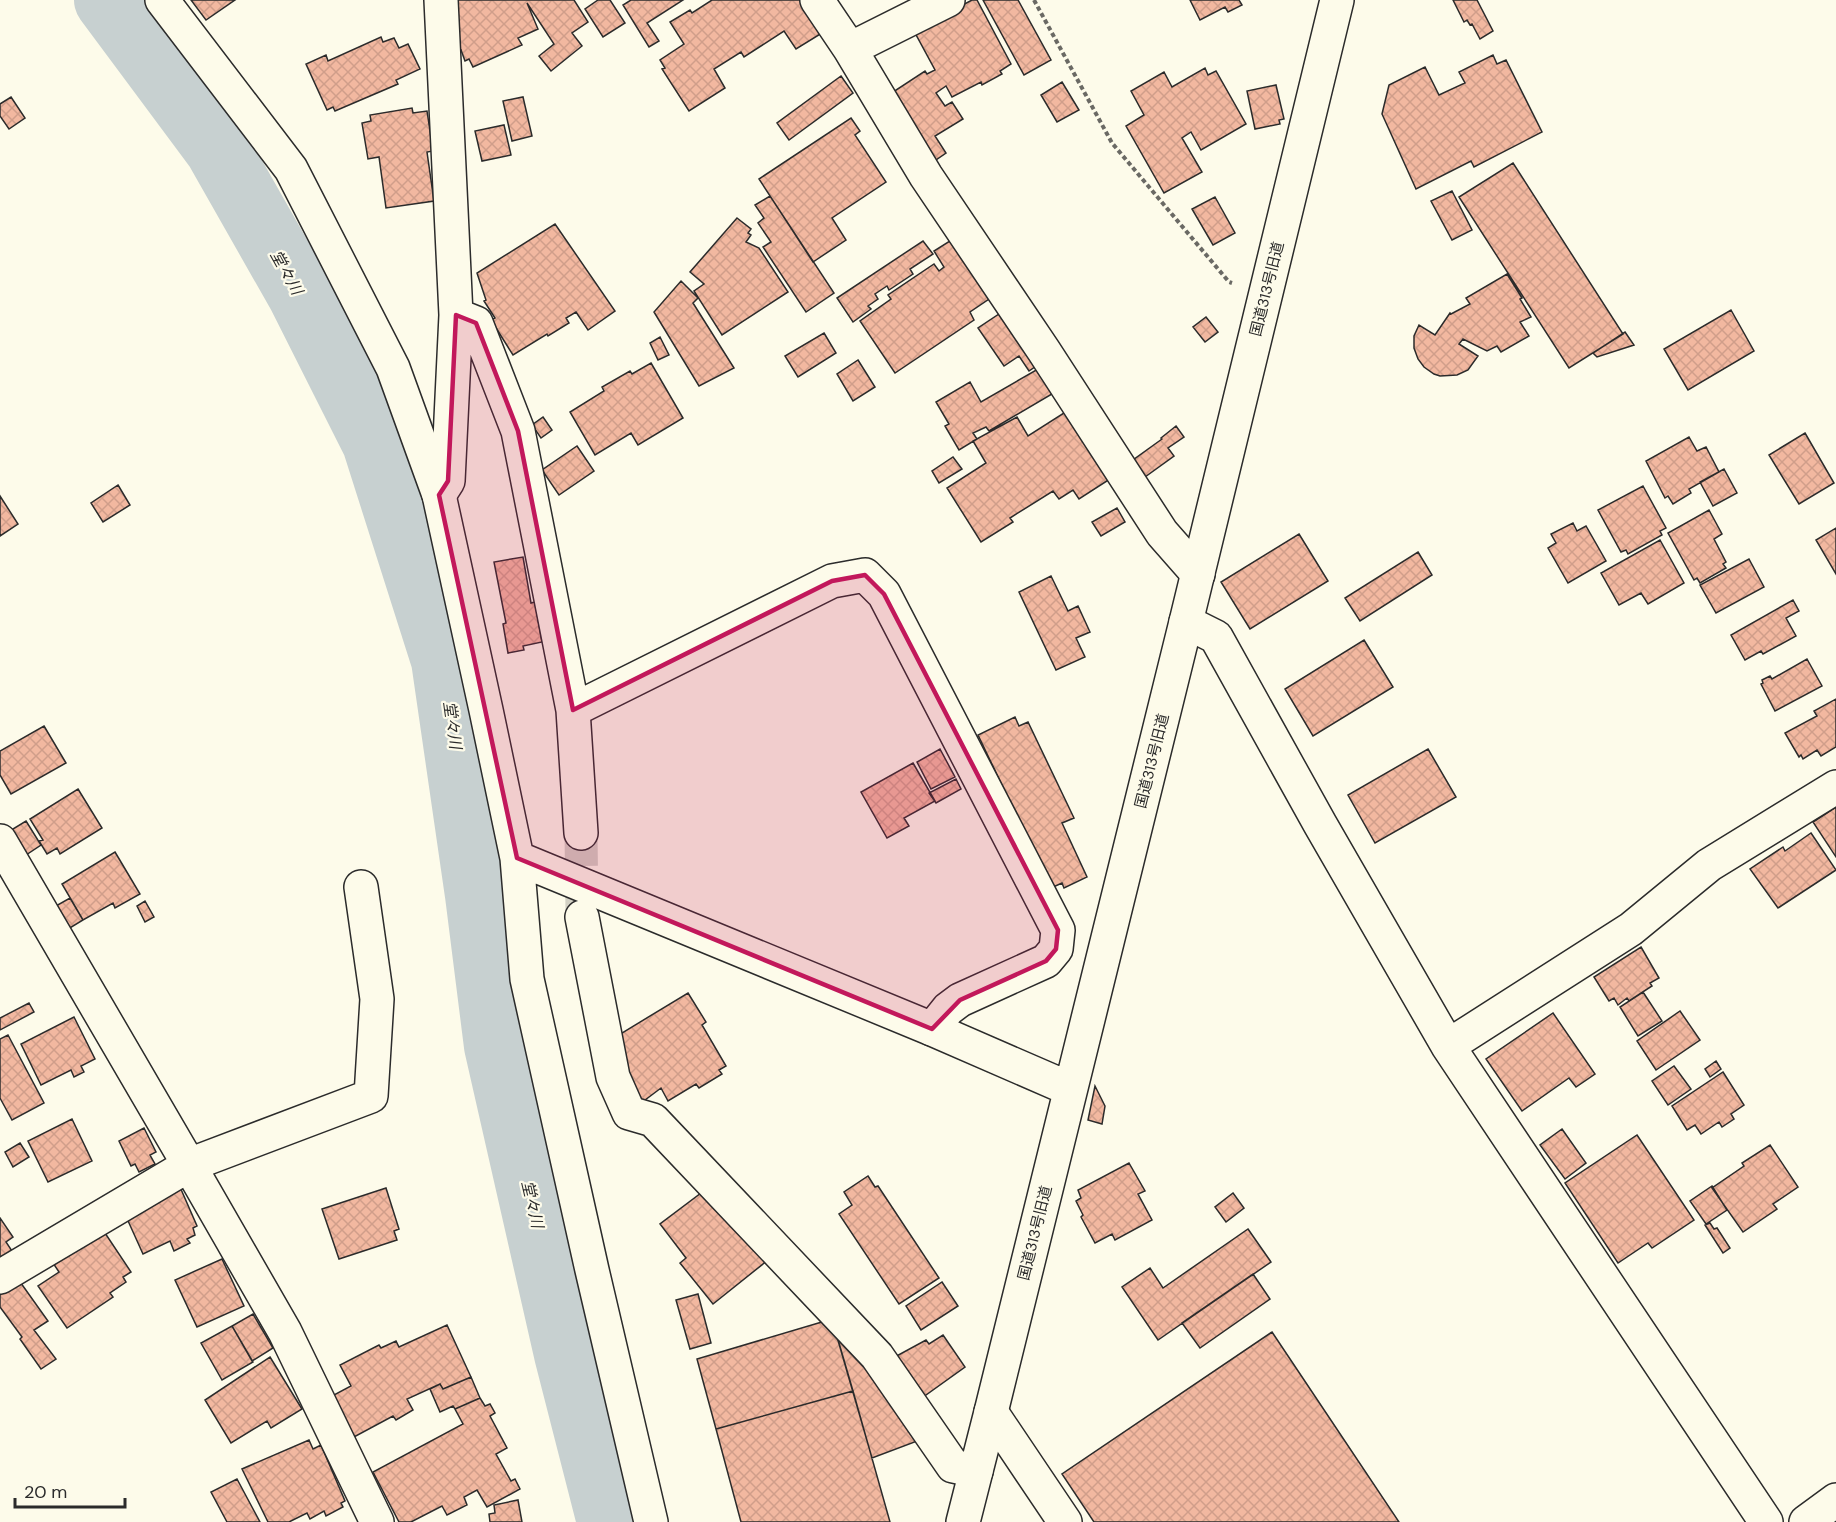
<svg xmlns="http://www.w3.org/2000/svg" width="1836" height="1522" font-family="'DM Sans','Noto Sans JP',sans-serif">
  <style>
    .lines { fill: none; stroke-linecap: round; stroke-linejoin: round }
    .river { stroke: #c7d0d0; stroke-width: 66 }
    .building { fill: url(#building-cross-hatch); stroke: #2b2b2b; stroke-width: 1.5 }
    .street-tunnel { stroke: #d3d1c4; stroke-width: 33; stroke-dasharray: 33 16; stroke-linecap: butt }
    .street-casing { stroke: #2b2b2b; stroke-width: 36 }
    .secondary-casing { stroke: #2b2b2b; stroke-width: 36 }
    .path { stroke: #6a6964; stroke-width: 4; stroke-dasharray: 4.5 3; stroke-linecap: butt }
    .street { stroke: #fdfbea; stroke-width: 33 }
    .secondary { stroke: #fdfbea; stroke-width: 33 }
    .marked { fill: #c2185b; fill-opacity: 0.2; stroke: #c2185b; stroke-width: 4.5; stroke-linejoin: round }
    .labels { text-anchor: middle; stroke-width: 4.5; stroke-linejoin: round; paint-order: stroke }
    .street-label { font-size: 15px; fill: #2b2b2b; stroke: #fdfbea }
    .water-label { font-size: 16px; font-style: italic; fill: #2b2b2b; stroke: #fdfbea }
  </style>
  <defs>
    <pattern id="building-cross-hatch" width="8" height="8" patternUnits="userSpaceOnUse" patternTransform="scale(1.5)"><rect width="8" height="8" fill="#f2b8a0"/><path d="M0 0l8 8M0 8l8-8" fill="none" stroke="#d09e8a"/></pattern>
  </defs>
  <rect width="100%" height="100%" fill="#fdfbea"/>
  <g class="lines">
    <!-- river -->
    <path class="river" d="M107,0l110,148 83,146 75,149 69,217 34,235 19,151 70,308 43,168"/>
  </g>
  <!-- building -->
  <path class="building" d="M191,0h44l-29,20z
    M453,0h121l14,22 -16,11 10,13 -31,25 -12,-15 15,-12 -27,-41 11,26 -20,9 4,7 -49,22 -4,-8 -4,2 -4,-11 -4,1z
    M598,0h12l15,23 -22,14 -18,-28z
    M631,0h52l-36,23 12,18 -10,6 -26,-42z
    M712,0h89l21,33 -26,16 -12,-18 -40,26 -3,-5 -27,17 11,19 -36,23 -27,-42 3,-1 -5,-8 24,-16 -14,-22 20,-12 2,3z
    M972,0h5l34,64 -11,7 2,3 -20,11 -1,-3 -29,15 -6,-11 -10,7 9,13 7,-4 11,17 -28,17 11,17 -13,9 -43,-68 35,-23 2,3 8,-4 -21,-39z
    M983,0h35l33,60 -27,15z
    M1190,0h49l3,5 -14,7 -3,-5 -25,13z
    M1453,0h24l16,31 -13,8 -8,-15 -2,1 -3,-5 -3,2z
    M381,37l2,5 11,-4 5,10 9,-4 12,25 -24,11 2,4 -63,27 -2,-4 -6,3 -21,-46 20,-9 2,6z
    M1493,55l4,9 9,-4 36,72 -68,35 -3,-6 -55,28 -34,-75 7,-29 36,-18 14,28 26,-12 -6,-11z
    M1205,68l3,7 8,-4 30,53 -45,26 -10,-18 -9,6 20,34 -38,21 -38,-67 18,-11 -13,-24 33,-19 8,15z
    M841,76l12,17 -64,47 -12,-17z
    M1062,82l17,28 -22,12 -16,-27z
    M1276,85l8,34 -5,1 1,4 -25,5 -8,-38z
    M11,97l14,21 -16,11 -9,-13v-12z
    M523,97l9,39 -20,5 -9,-40z
    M412,108l1,5 14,-2 6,40 -6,1 7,49 -48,7 -7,-51 -11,2 -6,-36 9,-2 -1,-6z
    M851,118l9,13 -5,4 31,47 -54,36 14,22 -33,22 -54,-83z
    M504,125l7,30 -29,6 -7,-30z
    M1513,163l110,171 -54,34 -110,-171z
    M1452,191l20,39 -20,10 -21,-39z
    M770,196l64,97 -28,19 -43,-65 8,-5 -13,-19 6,-5 -9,-13z
    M1215,197l20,36 -22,12 -21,-36z
    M737,218l14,11 -3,4 3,2 -5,7 13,6 29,44 -66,43 -28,-44 10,-7 -14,-12z
    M555,224l60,87 -27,19 -12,-18 -10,6 3,5 -21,13 -1,-2 -34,21 -22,-35 4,-2 -11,-17 2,-1 -9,-27z
    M953,239l39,58 -22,15 4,8 -79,53 -35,-52 31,-22 -3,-4 46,-31 5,7 5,-4 -10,-16z
    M923,241l10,13 -23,15 3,5 -24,16 -2,-4 -12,8 3,5 -10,7 3,3 -18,13 -16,-24z
    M1507,274l15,24 -2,1 11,18 -11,5 9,14 -28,16 -4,-6 -10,5 -24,-12 -4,5 19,12 -10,14 -11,5 -17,1 -6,-2 -10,-7 -6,-8 -4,-11v-12l5,-11 16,10 15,-22 1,1 19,-10 -4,-6z
    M681,281l17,17 -5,5 41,65 -35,18 -45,-74z
    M1731,310l23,41 -66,39 -24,-41z
    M1002,312l37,52 -10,7 -10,-15 -15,10 -26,-38z
    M1206,317l12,15 -13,10 -12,-15z
    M1625,332l9,13 -37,12 -4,-4z
    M824,333l12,20 -38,24 -13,-21z
    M660,337l9,18 -11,5 -8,-17z
    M858,360l17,27 -22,14 -16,-27z
    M651,363l32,55 -45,27 -7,-12 -36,22 -25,-43 34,-21 -2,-4 28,-16 2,3z
    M1038,369l14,25 -63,37 -3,-4 -13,6 4,6 -18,11 -14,-24 4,-2 -13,-22 34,-20 11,20z
    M1067,411l43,68 -31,20 -6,-9 -14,9 -6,-8 -43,27 3,4 -32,20 -34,-54 39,-25 -13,-22 44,-24 11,19z
    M543,417l9,13 -11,8 -9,-13z
    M1176,426l8,11 -16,11 6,8 -29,21 -12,-17 29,-21 -1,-1z
    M1805,433l29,50 -35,21 -30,-49z
    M1689,437l8,14 9,-4 13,25 -30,17 2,4 -18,11 -5,-8 -3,2 -19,-37z
    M577,446l17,25 -35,24 -17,-25z
    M953,457l9,12 -23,14 -7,-12z
    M1724,469l13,24 -24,13 -13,-24z
    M118,485l12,20 -27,17 -12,-19z
    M1643,486l23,42 -6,3 2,4 -34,19 -2,-4 -5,2 -23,-42z
    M0,496l18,28 -18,12z
    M1117,508l8,14 -24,14 -9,-14z
    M1709,510l13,24 -8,5 12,23 -3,2 3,4 -26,15 -3,-5 -3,2 -26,-47z
    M1573,523l4,8 9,-5 20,35 -38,22 -20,-35 8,-5 -5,-9z
    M1836,528v46l-20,-34z
    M1299,534l29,47 -78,48 -29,-47z
    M1660,540l24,43 -36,21 -7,-11 -22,12 -18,-32z
    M1418,552l14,23 -72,46 -15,-23z
    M523,557l8,46 4,-1 7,40 -19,4 1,4 -16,3 -5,-29 3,-1 -12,-61z
    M1749,559l15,28 -48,26 -16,-28z
    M1051,576l17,35 10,-5 12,26 -14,6 9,19 -29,13 -37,-78z
    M1793,600l6,11 -13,7 10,18 -33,18 -2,-3 -16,9 -14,-25z
    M1364,640l29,47 -80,49 -28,-47z
    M1807,659l15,27 -47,25 -14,-27 2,-1 -1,-3 8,-4 2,3z
    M1836,699v48l-15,9 -4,-6 -14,9 -2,-4 -2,2 -14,-24 32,-17 -3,-5z
    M1015,717l4,9 9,-4 46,96 -12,5 25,54 -23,11 -2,-5 -11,5 -73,-153z
    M44,726l22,37 -55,31 -11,-19v-24z
    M940,749l15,28 -24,12 -14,-27z
    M1428,749l28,48 -81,46 -27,-48z
    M913,763l22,38 -31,17 5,8 -22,12 -26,-46z
    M956,779l5,10 -25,14 -7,-10z
    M78,789l24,39 -42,26 -3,-6 -10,6 -8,-13 4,-1 -13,-21z
    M1836,807v50l-23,-35z
    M26,821l15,24 -18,12 -15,-25z
    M1811,833l25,37 -58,38 -28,-39 33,-22 2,4z
    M115,852l25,42 -25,14 -2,-5 -30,17 -21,-36z
    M70,898l13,22 -23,14 -13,-23z
    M145,901l9,16 -9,5 -8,-16z
    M1641,947l18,31 -9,5 2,3 -23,15 -2,-3 -9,7 -4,-7 -5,3 -15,-24z
    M1643,992l19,29 -24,15 -18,-29z
    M688,993l18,29 -4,3 24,41 -7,4 3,4 -23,14 -3,-4 -28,17 -7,-13 -20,15 -9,-24 -6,3 -9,-46z
    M29,1003l5,9 -34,18v-12z
    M1680,1011l20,29 -44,30 -19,-29z
    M1553,1013l42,61 -19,13 -7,-9 -47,33 -36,-52z
    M74,1017l21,42 -14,7 3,6 -10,5 -3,-7 -30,15 -20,-41z
    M8,1035l36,68 -32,17 -12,-22v-59z
    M1716,1061l5,8 -11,8 -5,-8z
    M1674,1066l17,23 -23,16 -16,-24z
    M1723,1072l21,33 -13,9 3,5 -12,8 -3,-5 -18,12 -6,-9 -8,5 -15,-24z
    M1095,1086l10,20 -3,18 -14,-4z
    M72,1119l20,42 -44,21 -20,-41z
    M144,1128l12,24 -6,3 5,9 -16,8 -4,-8 -4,2 -12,-25z
    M1562,1129l24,34 -21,16 -25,-34z
    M1637,1135l57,85 -42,28 -4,-5 -30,20 -53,-80z
    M20,1143l9,14 -16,10 -8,-15z
    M1770,1145l28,42 -25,17 4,5 -34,23 -31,-44 32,-22 -2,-3z
    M1129,1163l16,28 -7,3 14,26 -37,20 -3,-6 -17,9 -14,-26 2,-2 -7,-14 5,-3 -3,-8z
    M868,1176l7,11 3,-1 61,92 -40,26 -60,-90 13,-9 -8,-13z
    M1712,1186l15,24 -21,14 -16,-23z
    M180,1187l17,39 -4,2 2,7 -8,4 3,4 -16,8 -4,-10 -27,13 -19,-42z
    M709,1187l59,73 -55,44 -33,-41 6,-5 -26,-34z
    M386,1188l13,41 -5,2 3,9 -58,19 -17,-50z
    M1233,1193l11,15 -18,14 -11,-15z
    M0,1218l13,19 -7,5 8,12 -14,10z
    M1710,1223l4,6 3,-1 13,20 -7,5 -18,-28z
    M101,1227l30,45 -8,5 3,5 -16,11 3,4 -46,31 -29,-42 21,-14 -8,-12z
    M1248,1229l23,33 -113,78 -36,-53 28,-19 13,20z
    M222,1259l22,47 -47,21 -22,-47z
    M1253,1274l17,25 -70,49 -18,-25z
    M18,1279l30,42 -14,9 22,29 -15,10 -21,-30 2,-2 -22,-30v-15z
    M942,1282l16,24 -37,24 -15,-24z
    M698,1294l13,49 -21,6 -14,-49z
    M253,1314l20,34 -21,13 -20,-35z
    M832,1319l21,72 -137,38 -19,-70z
    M833,1323l87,117 -48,18z
    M447,1325l24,52 -28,12 -3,-5 -33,15 6,11 -17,10 -3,-4 -39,21 -22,-41 19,-10 -11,-21 39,-20 2,3 15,-7 3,6z
    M232,1326l21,36 -31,18 -21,-37z
    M1272,1332l127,190h-305l-32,-48z
    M943,1335l22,32 -46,33 -28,-41 35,-19 3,4z
    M270,1357l32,52 -31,19 -4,-7 -36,22 -26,-43z
    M471,1377l9,21 -25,11 -2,-3 -13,6 -10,-23 10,-5 3,5z
    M853,1391l37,131h-149l-25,-93z
    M480,1398l5,8 5,-2 5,9 -5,3 17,32 -11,6 15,27 4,-2 5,10 -33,18 -10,-17 -13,7 3,8 -20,10 -5,-9 -31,16h-12l-26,-50 90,-48 -8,-15z
    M309,1440l4,9 8,-4 24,56 -4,2 2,4 -17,9 -2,-5 -14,8 -3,-6 -18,9h-21l-26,-53z
    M237,1479l23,43h-33l-16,-30z
    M518,1500l4,22h-32l-1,-8 6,-1 -1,-8z"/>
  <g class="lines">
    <!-- street-tunnel -->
    <path class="street-tunnel" d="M581,833l1,79"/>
    <!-- street casing -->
    <g class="street-casing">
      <path id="street" d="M817,0l33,49 76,127 118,175 118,182 36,41
        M850,49l98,-49
        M456,315l20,8 42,108 55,279 8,123
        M439,495l9,-14 8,-166 -15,-315
        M1186,622l30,15 104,187 128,222 318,476
        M573,710l259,-129 33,-6 19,19 174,336 -2,19 -10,12 -86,39 -12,9 -16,20
        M0,841l189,324 96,167 92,190
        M582,917l31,160 16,36 24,7 224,236 76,110 23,5
        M1448,1046l183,-117 78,-64 127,-78
        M0,1277l189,-112 182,-69 6,-97 -16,-112
        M991,1412l74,110
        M1806,1522l30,-22"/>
    </g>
    <!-- secondary casing -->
    <g class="secondary-casing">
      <path id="secondary" d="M162,0l129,169 102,199 46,127 47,215 31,148 10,121 65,291 59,252
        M517,858l415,171 138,60
        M963,1522l28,-110 195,-790 151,-622"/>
    </g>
    <!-- path -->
    <path class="path" d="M1034,0l78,143 117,139 3,1"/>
    <!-- street -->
    <use href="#street" class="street"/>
    <!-- secondary -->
    <use href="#secondary" class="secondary"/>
  </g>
  <!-- marked area -->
  <path class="marked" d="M456,315l20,8 42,108 55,279 259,-129 33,-6 19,19 174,336 -2,19 -10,12 -86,39 -28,29 -415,-171 -78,-363 9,-14z"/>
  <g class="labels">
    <!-- street labels -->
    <g class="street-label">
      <text transform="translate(1267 289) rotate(-76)" y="5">国道313号旧道</text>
      <text transform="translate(1152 761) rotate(-76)" y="5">国道313号旧道</text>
      <text transform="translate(1035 1233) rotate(-76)" y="5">国道313号旧道</text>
    </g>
    <!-- water labels -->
    <g class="water-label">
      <text transform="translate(287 272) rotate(61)" y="6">堂々川</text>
      <text transform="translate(453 725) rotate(82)" y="6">堂々川</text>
      <text transform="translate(533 1204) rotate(77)" y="6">堂々川</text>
    </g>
  </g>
  <!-- scale -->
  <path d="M15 1498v9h110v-9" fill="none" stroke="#2b2b2b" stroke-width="3"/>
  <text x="24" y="1498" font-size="18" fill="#2b2b2b" stroke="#fdfbea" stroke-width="4.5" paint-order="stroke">20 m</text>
</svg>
